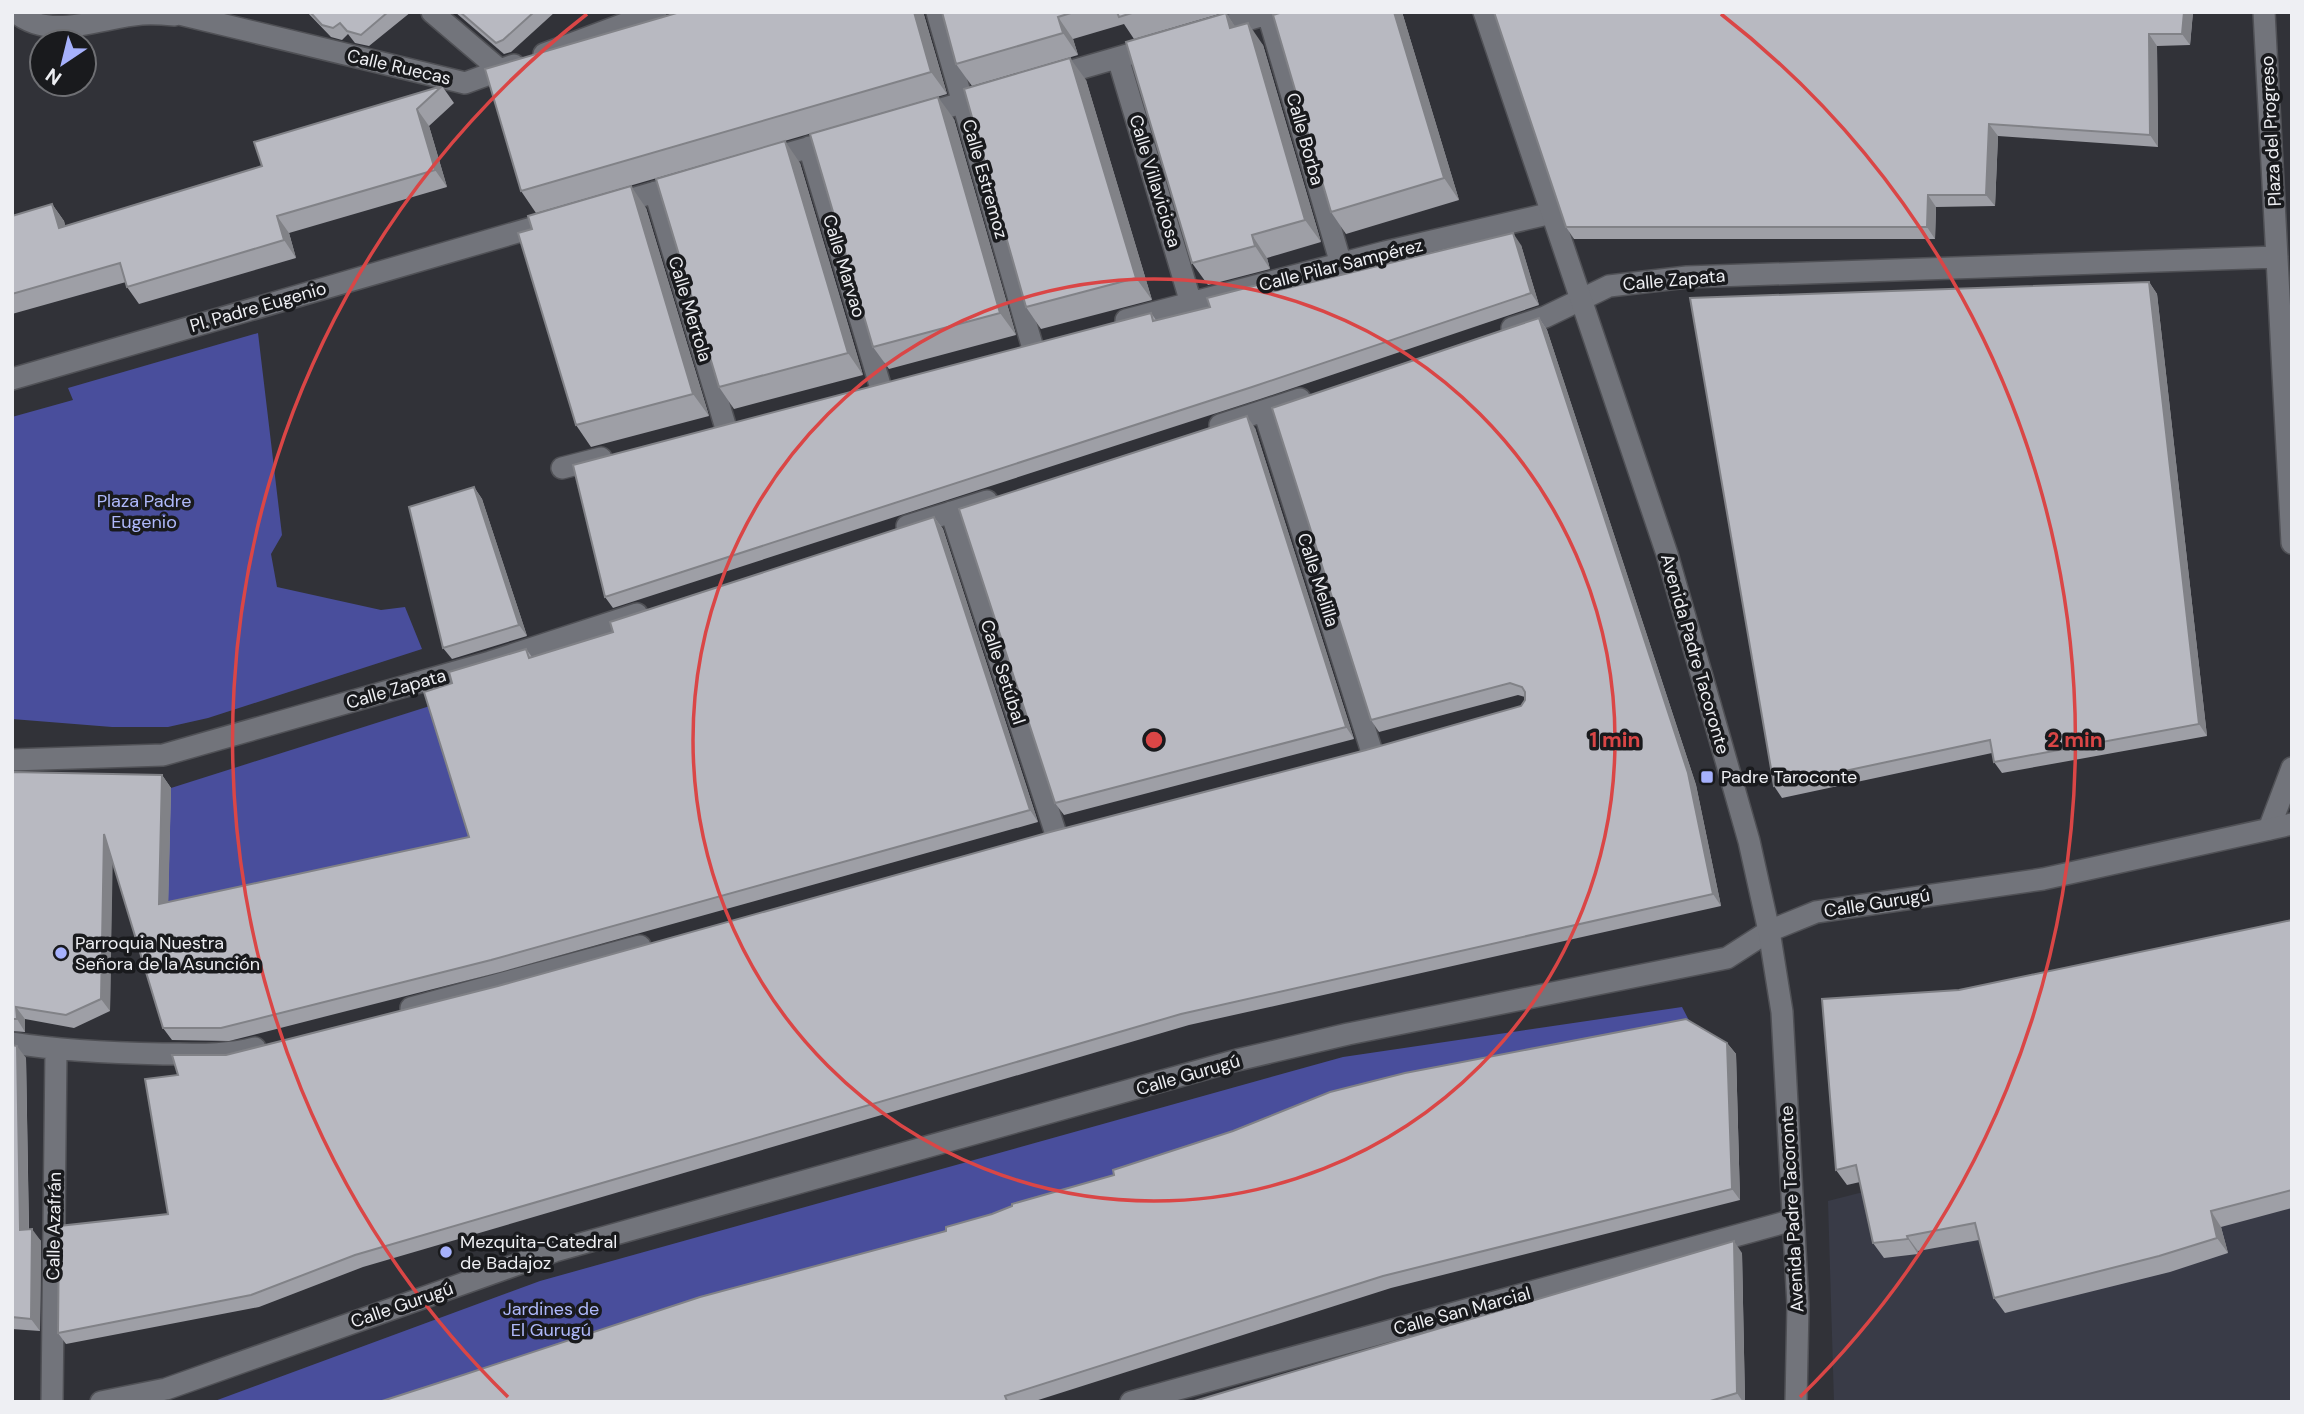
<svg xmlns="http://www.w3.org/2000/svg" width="2304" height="1414" font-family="'DM Sans',sans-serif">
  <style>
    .built { fill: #393b47 }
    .green { fill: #494e9c }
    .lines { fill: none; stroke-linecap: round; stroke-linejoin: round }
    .street-casing { stroke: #505156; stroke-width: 24 }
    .secondary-casing { stroke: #505156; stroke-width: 24 }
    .street { stroke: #72747b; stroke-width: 21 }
    .secondary { stroke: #72747b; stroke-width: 21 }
    .wall { fill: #9e9fa6 }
    .shaded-wall { fill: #818287 }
    .building { fill: #b8b9c1; stroke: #818287; stroke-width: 2 }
    .ring { fill: none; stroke: #da4646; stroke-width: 3.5 }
    .poi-dot { fill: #a6b1fc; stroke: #191a1d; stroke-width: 2.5 }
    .labels { text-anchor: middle; stroke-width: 7; stroke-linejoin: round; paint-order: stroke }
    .street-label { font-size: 18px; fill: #eeeff3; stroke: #191a1d }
    .park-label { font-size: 18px; fill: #afb9fb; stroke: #191a1d }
    .poi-label { font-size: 18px; fill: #eeeff3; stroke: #191a1d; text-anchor: start }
    .centre { fill: #da4646; stroke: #191a1d; stroke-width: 3.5 }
    .ring-label { font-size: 21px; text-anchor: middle; font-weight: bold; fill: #da4646; stroke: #191a1d; stroke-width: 7; stroke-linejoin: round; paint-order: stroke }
  </style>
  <rect width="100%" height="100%" fill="#313238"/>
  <!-- built -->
  <path class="built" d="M2292,1082v320h-458l-6,-201z"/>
  <!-- green -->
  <path class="green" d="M258,333l24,202 -11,19 6,33 104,23 24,-3 17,42 -214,69 -40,9h-56l-100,-8v-302l61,-17 -5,-12z
    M433,705l45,145 -314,67 7,-129z
    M1682,1007l12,23 -1271,372h-211l328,-121 803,-224z"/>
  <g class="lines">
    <!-- street casing -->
    <g class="street-casing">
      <path id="street" d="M15,12c36,30 86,5 127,2 11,-1 22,0 33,1
        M171,12l294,71 49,-18
        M432,12l68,58
        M937,12l95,333
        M2264,12l28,531
        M1268,14l73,250
        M1206,32l68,-20
        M544,54l112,-42
        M1118,58l73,245
        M1051,77l107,-31
        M920,115l73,-21
        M809,147l71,238
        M765,160l74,-21
        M655,192l70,233
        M611,205l76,-22
        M1126,320l259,-68 167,-39
        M1512,328l33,-11 64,-31 78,-9 590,-20
        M12,379l547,-159
        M1264,411l107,338
        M1220,425l80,-26
        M562,468l39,-10
        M951,512l104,319
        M907,526l80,-25
        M12,760l151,-5 327,-93 147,-48
        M2269,829l23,-61
        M411,1008l229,-62
        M12,1043c51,8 100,10 151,11 32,0 61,2 92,-6
        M52,1402l4,-352
        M101,1402l65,-13 389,-138 682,-191 111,-26 379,-76 42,-27
        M1131,1402l662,-182"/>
    </g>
    <!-- secondary casing -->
    <g class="secondary-casing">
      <path id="secondary" d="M1484,12l183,542 82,287 20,90 13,81 16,293 -2,97
        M1769,931l47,-19 227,-33 249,-55"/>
    </g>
    <!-- street -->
    <use href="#street" class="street"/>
    <!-- secondary -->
    <use href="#secondary" class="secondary"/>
  </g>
  <!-- wall -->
  <path class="wall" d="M307,12h104l-42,34 -14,-3 -7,-9 -6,6 -11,-3z
    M455,12h100l-44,40 -7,2z
    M942,12h284l-92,27 -10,-15 -51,15 5,16 -106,31 -16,-22z
    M1283,12h119l57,188 -113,34 -15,-22z
    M2193,12l-3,33 -33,1 1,101 -160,-11 -3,70 -59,1 -1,32h-361l-8,-12z
    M1226,13l9,14 28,18 58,197 -54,16 3,11 -62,16 -16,-22z
    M924,15l23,79 -411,119 -15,-22z
    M1086,80l66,220 -111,29 -15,-22z
    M442,86l12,17 -25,23 18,61 -158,46 7,25 -157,46 -12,-17 -1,-5 -114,32v-98l40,-12 12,17 1,5 197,-60z
    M954,119l62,216 -127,34 -16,-22z
    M800,163l63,212 -129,34 -15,-22z
    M646,208l63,208 -118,31 -15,-22z
    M1521,245l18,60 -279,94 -647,209 -8,-11 546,-284 5,7 119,-29z
    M2149,282l8,12 50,442 -205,37 -8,-11 -2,-9 -210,45 -8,-12z
    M1539,318l8,12 149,455 25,121 -532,119 -826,242 -104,40 -193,37 -8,-11 110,-119 10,-139 48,-20 272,-69 868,-236 155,-44 4,-6v-3l-7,-2 -139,37 -8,-12z
    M1255,428l99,311 -290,76 -9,-12z
    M474,487l8,12 45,137 -75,23 -9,-11z
    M934,517l9,12 95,293 -538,150 -271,69 -57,-1 -9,-12 -51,-167 -2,150 -36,17 -49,-9v13l-13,-1v-259l150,3 9,13 -3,114 301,-65 -17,-154 74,-34 6,8 81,-25z
    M2292,920v288l-71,19 7,26 -58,19 -165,41 -11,-15 -15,-58 -61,11v3l-34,4 -11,-15 -13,-61 -13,3 -11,-15 123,-180z
    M1727,1043l9,11 4,146 -349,88 -359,114h-653z
    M12,1045l14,13 3,171 12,12 -1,90 -28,-2z
    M1742,1253l3,149h-554z"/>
  <!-- shaded-wall -->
  <path class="shaded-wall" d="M914,12h11l-1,3 23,79 -16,-22z
    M1394,12h8l57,188 -15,-22z
    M2184,12h9l-3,33 -8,-11z
    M1226,13l15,22 -11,-7z
    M1058,17l15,22 5,16 -15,-22z
    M1248,23l15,22 58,197 -16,-22z
    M2149,34l8,12 1,101 -8,-12z
    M1070,58l16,22 66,220 -16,-22z
    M938,97l16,22 62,216 -16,-22z
    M417,109l12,17 18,61 -12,-17z
    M1989,124l9,12 -3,70 -9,-11z
    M785,141l15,22 63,212 -15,-22z
    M631,186l15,22 63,208 -16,-22z
    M1928,195l8,12 -1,32 -8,-12z
    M52,204l12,17 7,24 -12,-17z
    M277,216l12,17 7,25 -12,-18z
    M1513,233l8,12 18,60 -8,-12z
    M1252,235l15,23 3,11 -15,-23z
    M2149,282l8,12 50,442 -8,-12z
    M1539,318l8,12 149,455 25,121 -8,-12z
    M1247,416l8,12 99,311 -8,-12z
    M474,487l8,12 45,137 -8,-11z
    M934,517l9,12 95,293 -8,-12z
    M162,775l9,13 -3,128 -9,-12z
    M104,834l9,12 -3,165 -9,-12z
    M16,1007l9,12v13l-8,-13z
    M1727,1043l9,11 4,146 -8,-11z
    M17,1046l9,12 3,184 -9,-12z
    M2211,1211l10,16 7,26 -11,-15z
    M32,1229l9,12 -1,90 -9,-12z
    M1907,1236l11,15v3l-10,-15z
    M1734,1241l8,12 3,149h-2l-6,-9z"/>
  <!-- building -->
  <path class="building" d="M310,12h78l-27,23 -14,-4 -7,-8 -7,5 -11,-3z
    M460,12h74l-31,28 -7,3z
    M680,12h234l17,60 -410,119 -36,-122z
    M942,12h132l-16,5 5,16 -107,31z
    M1117,12h18l-16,5z
    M1283,12h111l50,166 -113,34 -58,-197z
    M1494,12h690l-2,22h-33l1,101 -161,-11 -3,71h-58l-1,32h-361z
    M1226,13l4,15 18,-5 57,197 -53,15 3,11 -63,17 -66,-221z
    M1070,58l66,220 -110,29 -62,-218z
    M442,86l-25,23 18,61 -158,46 7,24 -157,47 -7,-24 -108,31v-78l40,-12 7,24 203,-62 -8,-24z
    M938,97l62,216 -127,34 -63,-213z
    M785,141l63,212 -129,34 -63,-208z
    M631,186l62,208 -117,31 -58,-192 14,-4 -4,-13z
    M1513,233l18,60 -279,94 -647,210 -32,-132 578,-152 2,8 57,-14 -3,-9 62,-16 2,10z
    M2149,282l50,442 -205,38 -4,-22 -216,46 -84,-488z
    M1539,318l149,455 25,121 -532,120 -826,241 -104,40 -193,38 1,-107 109,-12 -23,-135 33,-4 -6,-20h54l272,-69 552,-154 316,-82 155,-44 4,-6v-8l-3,-5 -12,-4 -139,37 -99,-312z
    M1247,416l99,311 -291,76 -96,-294z
    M474,487l45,138 -76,23 -34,-141z
    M934,517l96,293 -539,150 -270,68h-58l-59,-194 -3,165 -35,16 -50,-8 1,12h-5v-247l150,3 -3,129 310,-67 -45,-145 28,-9 -3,-11 77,-23 3,9 84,-26 -3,-10z
    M2292,920v270l-81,21 6,27 -58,18 -165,42 -19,-75 -68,13 1,3 -35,4 -17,-78 -20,5 -14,-171 137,-9z
    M1686,1019l41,24 5,146 -349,87 -378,120 2,5 -628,1 84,-27 237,-78 246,-66v-4l46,-13 20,-8v-2l102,-29 -1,-5 120,-39 97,-39 75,-19z
    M12,1045l5,1 3,184 12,-1 -1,90 -19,-2z
    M1734,1241l3,152 -30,9h-516z"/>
  <!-- distance rings -->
  <g class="ring">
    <circle cx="1154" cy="740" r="461"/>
    <path d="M508 1397A921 921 0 0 1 587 14M1721 14A921 921 0 0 1 1800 1397"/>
  </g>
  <!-- markers -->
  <g class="poi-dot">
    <rect x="1700" y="770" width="14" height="14" rx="3.5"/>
    <circle cx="61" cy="953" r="7"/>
    <circle cx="446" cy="1252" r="7"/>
  </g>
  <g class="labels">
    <!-- street labels -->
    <g class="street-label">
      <text transform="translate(399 67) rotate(13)" y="6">Calle Ruecas</text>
      <text transform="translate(2271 131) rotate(-93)" y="6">Plaza del Progreso</text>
      <text transform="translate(1305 139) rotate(74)" y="6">Calle Borba</text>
      <text transform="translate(985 179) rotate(74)" y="6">Calle Estremoz</text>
      <text transform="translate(1155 181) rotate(73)" y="6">Calle Villaviciosa</text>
      <text transform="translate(1341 265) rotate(-14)" y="6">Calle Pilar Sampérez</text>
      <text transform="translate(844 266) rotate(73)" y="6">Calle Marvao</text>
      <text transform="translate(1674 280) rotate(-5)" y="6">Calle Zapata</text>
      <text transform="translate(258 307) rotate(-16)" y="6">Pl. Padre Eugenio</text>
      <text transform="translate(690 309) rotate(73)" y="6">Calle Mertola</text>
      <text transform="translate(1318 580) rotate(72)" y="6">Calle Melilla</text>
      <text transform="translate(1695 654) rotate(74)" y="6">Avenida Padre Tacoronte</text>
      <text transform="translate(1003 672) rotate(72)" y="6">Calle Setúbal</text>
      <text transform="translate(396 689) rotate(-16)" y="6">Calle Zapata</text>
      <text transform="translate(1877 903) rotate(-9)" y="6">Calle Gurugú</text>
      <text transform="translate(1188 1075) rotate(-16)" y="6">Calle Gurugú</text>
      <text transform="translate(1792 1209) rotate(-93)" y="6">Avenida Padre Tacoronte</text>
      <text transform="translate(54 1226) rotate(-89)" y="6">Calle Azafrán</text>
      <text transform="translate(402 1305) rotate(-19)" y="6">Calle Gurugú</text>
      <text transform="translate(1462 1311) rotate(-15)" y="6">Calle San Marcial</text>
    </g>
    <!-- park labels -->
    <g class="park-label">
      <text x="144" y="507">Plaza Padre<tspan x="144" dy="21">Eugenio</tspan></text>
      <text x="551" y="1315">Jardines de<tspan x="551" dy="21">El Gurugú</tspan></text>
    </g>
    <!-- poi labels -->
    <g class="poi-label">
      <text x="1721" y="783">Padre Taroconte</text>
      <text x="75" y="949">Parroquia Nuestra<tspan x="75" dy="21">Señora de la Asunción</tspan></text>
      <text x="460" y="1248">Mezquita-Catedral<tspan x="460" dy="21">de Badajoz</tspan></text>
    </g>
  </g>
  <circle cx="1154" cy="740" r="10" class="centre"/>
  <g class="ring-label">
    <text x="1615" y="747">1 min</text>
    <text x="2075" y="747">2 min</text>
  </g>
  <!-- border -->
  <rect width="2304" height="1414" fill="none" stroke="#eeeff3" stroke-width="28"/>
  <!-- north arrow -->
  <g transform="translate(63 63) rotate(215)"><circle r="33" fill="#191a1d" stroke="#6e6f73" stroke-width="2"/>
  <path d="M0-5L12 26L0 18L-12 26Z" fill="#a6b1fc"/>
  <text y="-10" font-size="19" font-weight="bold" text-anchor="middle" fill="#eeeff3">N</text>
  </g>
</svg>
